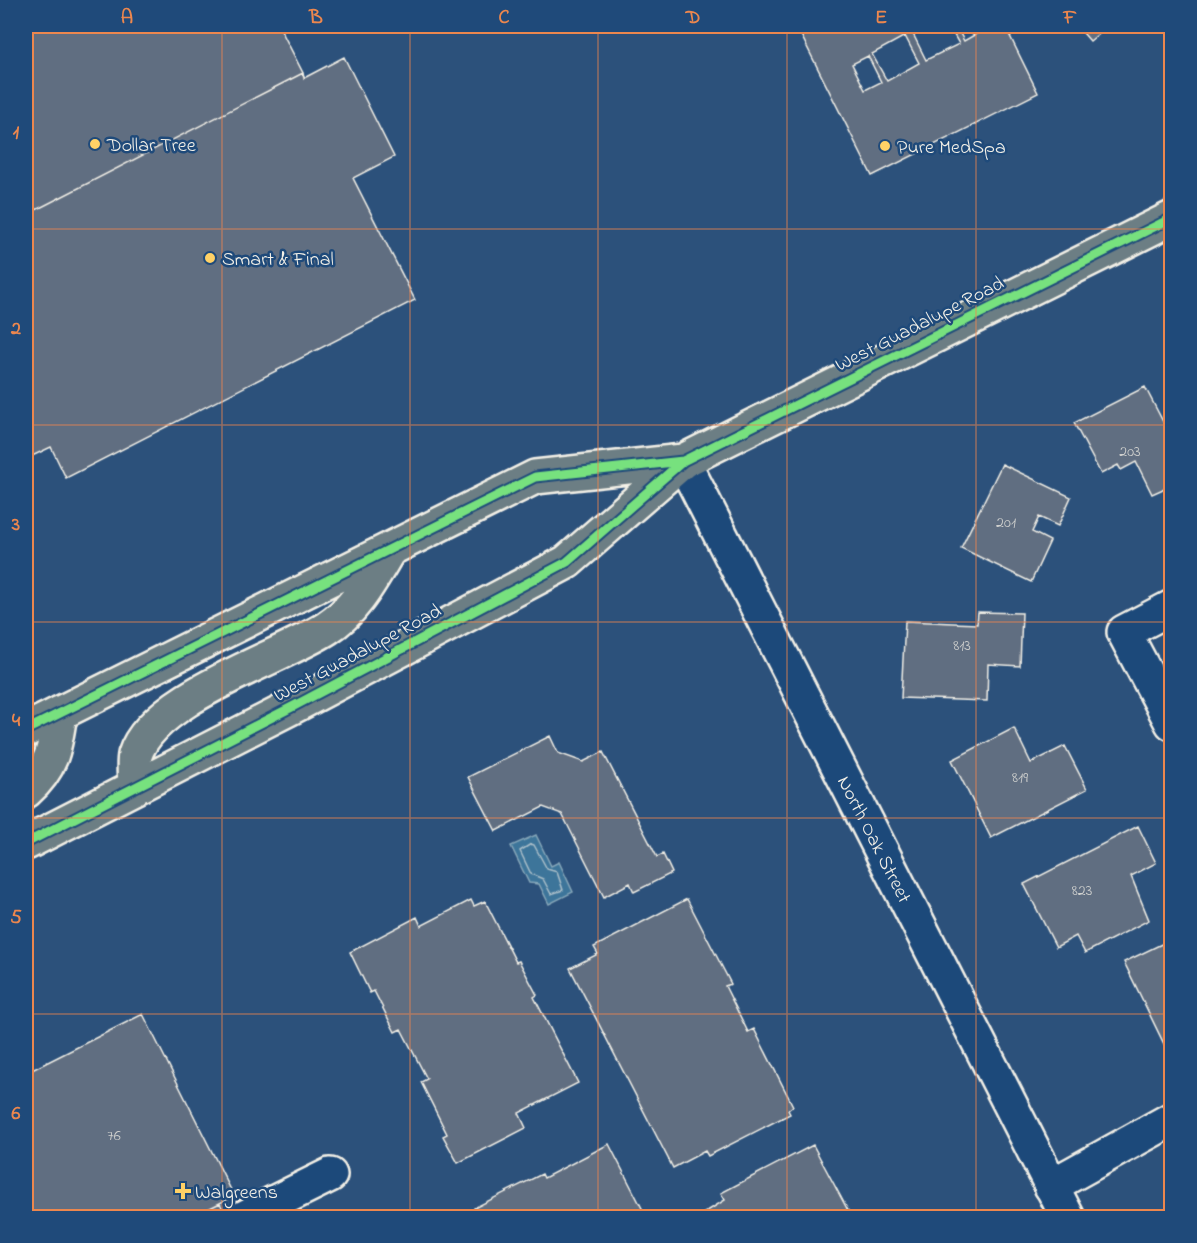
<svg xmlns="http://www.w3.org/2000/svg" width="1197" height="1243" font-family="'Indie Flower',sans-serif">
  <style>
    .water { fill: #3e759a; stroke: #87a7b9; stroke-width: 1.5 }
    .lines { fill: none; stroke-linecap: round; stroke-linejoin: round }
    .shore { stroke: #abbfc9; stroke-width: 1.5 }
    .building { fill: #616e81; stroke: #f4f1e8; stroke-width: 1.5; fill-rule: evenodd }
    .minor-casing { stroke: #f4f1e8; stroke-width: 38 }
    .major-casing { stroke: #f4f1e8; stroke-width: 38 }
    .minor { stroke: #1f4a7a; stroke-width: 33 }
    .major { stroke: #6c7e84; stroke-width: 33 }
    .cycleway-casing { stroke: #1f4a7a; stroke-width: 13 }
    .cycleway { stroke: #77e17e; stroke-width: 9 }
    .grid { fill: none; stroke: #ec874e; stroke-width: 1.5; stroke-opacity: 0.55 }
    .poi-dot { fill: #ffd166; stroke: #1f4a7a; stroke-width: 2 }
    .labels { text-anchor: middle; stroke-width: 5; stroke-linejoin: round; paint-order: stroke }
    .number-label { font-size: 16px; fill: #cfd0ce }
    .poi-label { font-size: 20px; fill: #f4f1e8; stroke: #1f4a7a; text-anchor: start }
    .street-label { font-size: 20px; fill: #f4f1e8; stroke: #1f4a7a }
    .neatline { fill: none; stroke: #ec874e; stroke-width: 2 }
    .grid-label { font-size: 20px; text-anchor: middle; font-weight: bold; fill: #ec874e }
  </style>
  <rect width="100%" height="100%" fill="#2c517b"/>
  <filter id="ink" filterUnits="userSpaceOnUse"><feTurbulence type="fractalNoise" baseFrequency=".0167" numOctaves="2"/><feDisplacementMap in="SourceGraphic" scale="12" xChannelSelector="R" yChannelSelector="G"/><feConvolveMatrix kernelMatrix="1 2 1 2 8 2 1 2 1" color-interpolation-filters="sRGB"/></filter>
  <g filter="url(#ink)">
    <!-- water -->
    <path class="water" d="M536,835l15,31 8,-4 14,30 -24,12 -10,-20 -10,-1 -18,-37z"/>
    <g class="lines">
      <!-- shore -->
      <path class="shore" d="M531,844l3,1 13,24 10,3 6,18 -12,4 -8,-15 -12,-5 -11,-23z"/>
    </g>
    <!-- building -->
    <path class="building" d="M26,26h253l24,47 -277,142z
      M800,26h126l-14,6 14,28 33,-16 -10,-18h7l8,15 26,-15h15l33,67 -166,83 -74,-147zM905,36l14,27 -32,18 -15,-27zM868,56l13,26 -16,8 -13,-26z
      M1077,26h31l-18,15z
      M344,57l50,100 -41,21 62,122 -349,178 -15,-31 -21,10 -4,-8v-234l277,-142 1,5z
      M1145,387l27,52v46l-20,9 -16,-32 -15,8 -3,-5 -17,9 -27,-51z
      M1002,464l69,33 -13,29 -19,-9 -7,15 18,9 -19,41 -70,-34z
      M978,612l44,1 -2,53 -32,-2 -1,37 -86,-3 4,-77 72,3z
      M1014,728l17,35 34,-17 22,43 -96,49 -39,-78z
      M550,736l8,17 25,9 20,-10 54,105 6,-3 9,19 -38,19 -4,-9 -26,14 -42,-83 -19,-7 -47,24 -28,-54z
      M1138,826l18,37 -25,13 18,44 -64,33 -9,-17 -20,11 -32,-63z
      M687,899l44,85 -6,2 23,46 6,-3 39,77 -5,4 2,4 -82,42 -3,-5 -32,17 -103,-200 28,-14 -4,-7z
      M471,900l3,6 11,-5 31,61 3,-1 18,34 -3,2 44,86 -59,30 7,15 -68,35 -15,-27 4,-2 -26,-52 6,-3 -26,-50 -6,3 -21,-41 -4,2 -20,-41 67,-35 4,9z
      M1172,939v107l-6,2 -42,-86z
      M143,1014l91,182 -44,22h-164v-145z
      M609,1144l38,74h-168l-5,-10 68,-34 2,4z
      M813,1145l39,73h-156l29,-18 -4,-7z
      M220,1203l7,15h-37z"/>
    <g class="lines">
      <!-- minor casing -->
      <g class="minor-casing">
        <g id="minor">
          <path id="s1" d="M683,461l385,757"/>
          <path d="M1172,607l-48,25 48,91"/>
          <path d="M1051,1186l121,-67"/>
          <path d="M243,1218l87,-43"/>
        </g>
      </g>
      <!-- major casing -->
      <g class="major-casing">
        <path id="major" d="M26,730l509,-253 148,-16
          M135,787c0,-9 -2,-23 0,-32 18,-58 144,-96 192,-127 29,-18 45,-50 62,-78
          M26,791c27,-24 29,-44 34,-78
          M26,843l268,-137 273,-144 116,-101 489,-243"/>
      </g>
      <!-- minor -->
      <use href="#minor" class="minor"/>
      <!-- major -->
      <use href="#major" class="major"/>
      <!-- cycleway casing -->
      <g class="cycleway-casing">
        <path id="cycleway" d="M26,730l509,-253 148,-16
          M26,843l268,-137 273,-144 116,-101 489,-243"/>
      </g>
      <!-- cycleway -->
      <use href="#cycleway" class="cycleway"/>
    </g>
  </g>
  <!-- grid -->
  <path class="grid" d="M222,26v1192M410,26v1192M598,26v1192M787,26v1192M976,26v1192M26,229h1146M26,425h1146M26,622h1146M26,818h1146M26,1014h1146"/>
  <!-- markers -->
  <g class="poi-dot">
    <circle cx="95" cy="144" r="6"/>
    <circle cx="885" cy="146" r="6"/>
    <circle cx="210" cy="258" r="6"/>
    <path d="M180 1182h6v6h6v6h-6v6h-6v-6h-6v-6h6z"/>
  </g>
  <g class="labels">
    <!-- number labels -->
    <g class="number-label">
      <text x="1130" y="456">203</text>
      <text x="1006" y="527">201</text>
      <text x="962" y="650">813</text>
      <text x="1020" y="782">819</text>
      <text x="1082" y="895">823</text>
      <text x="114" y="1140">76</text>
    </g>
    <!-- poi labels -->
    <g class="poi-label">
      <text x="107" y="151">Dollar Tree</text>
      <text x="897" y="153">Pure MedSpa</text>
      <text x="222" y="265">Smart &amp; Final</text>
      <text x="195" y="1198">Walgreens</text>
    </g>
    <!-- street labels -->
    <g class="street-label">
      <text transform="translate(919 323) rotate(-27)" y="7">West Guadalupe Road</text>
      <text transform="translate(357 652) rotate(-28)" y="7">West Guadalupe Road</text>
      <text dy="7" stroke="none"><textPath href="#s1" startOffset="424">North Oak Street</textPath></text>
    </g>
  </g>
  <!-- margin -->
  <rect width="1197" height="1243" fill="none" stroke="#1f4a7a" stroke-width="66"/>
  <rect x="33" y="33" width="1131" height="1177" class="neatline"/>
  <g class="grid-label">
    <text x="127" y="23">A</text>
    <text x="316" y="23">B</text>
    <text x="504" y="23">C</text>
    <text x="693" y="23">D</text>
    <text x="881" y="23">E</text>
    <text x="1070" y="23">F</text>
    <text x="16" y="138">1</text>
    <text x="16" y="334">2</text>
    <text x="16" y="530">3</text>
    <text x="16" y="726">4</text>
    <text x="16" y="923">5</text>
    <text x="16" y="1119">6</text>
  </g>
</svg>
